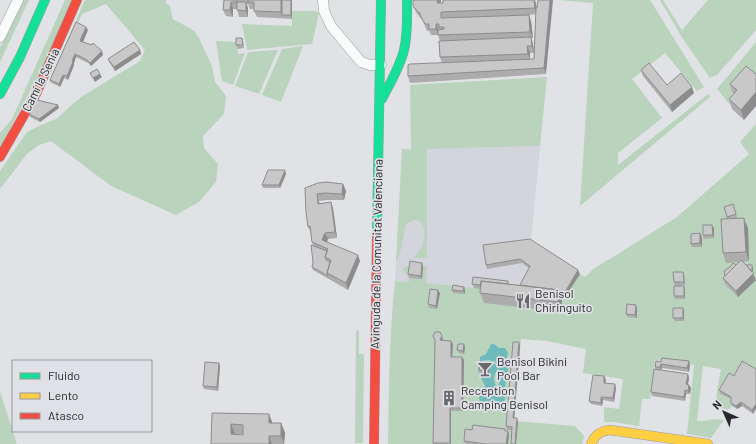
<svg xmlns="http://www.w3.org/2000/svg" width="756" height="444" font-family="Barlow,sans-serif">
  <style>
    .built { fill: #d3d4dc }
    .green { fill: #b9d3bd }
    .water { fill: #6ebabc }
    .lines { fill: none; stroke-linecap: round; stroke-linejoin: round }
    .street-casing { stroke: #9b9b9d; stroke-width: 11 }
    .fast-casing { stroke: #9b9b9d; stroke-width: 10 }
    .slow-casing { stroke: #9b9b9d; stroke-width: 10 }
    .jam-casing { stroke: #9b9b9d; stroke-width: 10 }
    .street { stroke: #fafbfb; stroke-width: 10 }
    .fast { stroke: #16e098; stroke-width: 9 }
    .slow { stroke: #ffcf43; stroke-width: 9 }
    .jam { stroke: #f24e42; stroke-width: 9 }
    .wall { fill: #acacad; fill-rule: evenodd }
    .shaded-wall { fill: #8c8c8d }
    .building { fill: #c8c8c9; stroke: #8c8c8d; fill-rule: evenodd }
    .labels { text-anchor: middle; stroke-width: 3.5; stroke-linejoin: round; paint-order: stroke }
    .street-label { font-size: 12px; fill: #27282a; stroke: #e0e1e6 }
    .poi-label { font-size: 12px; fill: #27282a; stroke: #e0e1e6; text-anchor: start }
  </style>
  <rect width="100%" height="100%" fill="#e1e2e5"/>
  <!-- built -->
  <path class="built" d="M540,146l-9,96 40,58 -63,-9 -113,-10 7,-132z"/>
  <!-- green -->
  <path class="green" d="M24,0h5l-29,62v-14z
    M65,0h8l-20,47 -53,101v-15l12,-14z
    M85,0h81v3l4,3 3,13 20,11 5,6 14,30 3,16 11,14 -2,18 -21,22 1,12 14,16 -2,18 -17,20 -23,13 -65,-29 -60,-45 -12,4 -12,9 -27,35v-18l27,-39 14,-7 15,-6 25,-22 59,-36 5,-11 -39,-46 -24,10 -30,69 -3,-1z
    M559,0h91l54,87 -7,4 -32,-38 -33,26 30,39 -44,35v12l90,-71 2,3 -130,109 13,-203z
    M660,0h3l19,30 26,-30h48v30l-39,45 -7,3 -29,-42z
    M292,11h23l4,2 -7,31 -65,6 -5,-26 50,2z
    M216,41l21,1 1,12 7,-1 -12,32 -11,-4z
    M756,42v37l-7,-6 -18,21 6,5 -6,7 -14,-17z
    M303,46l-22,56 -19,-7 20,-46z
    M278,50l-19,44 -24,-8 13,-34z
    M547,77l-7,69 -113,3v109h-13c9,-11 15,-23 7,-36l-7,-2 -8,4c-4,12 -3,26 -10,38l6,-113 9,1 -1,-65z
    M756,124v247l-36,23 12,6v6l-4,4c-4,-1 -9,-3 -11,-7 -2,-7 3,-26 4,-34l-18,-3 -6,55h7l11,-2 9,1 -13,18 -24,-4 7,-69 -39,-5 -5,39h-8l-3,27 -25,-4h-10v-15l15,2 4,-30 -40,-6 3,-24 -39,-8 -26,-2 -7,82 61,5 9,10 -2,8h-194c1,-55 1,-108 7,-163l14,1v-4l-7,-9c7,-6 17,-4 25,-2l-1,16 48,5 47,1 59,-15 5,3 7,-7 85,-53 72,-63 -9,-12z
    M359,330v24h5l-1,89h-8l1,-112z
    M0,392l17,52h-17z"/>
  <!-- water -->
  <path class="water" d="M491,344h3l5,4h6l3,5 -1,5 1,12 -4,22 -6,-5 3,-11 -5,-13 -7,-3 -9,1v-4l6,-3z
    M489,361l6,3 3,5c-8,10 -3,18 7,24v6l-3,8 -19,-2c-8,-8 -2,-12 2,-19l-5,-10 -2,-7 5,-6z"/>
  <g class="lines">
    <!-- street casing -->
    <g class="street-casing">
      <path id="street" d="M323,0l1,11 7,15 30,36 9,3h11
        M0,37l18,-37"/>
    </g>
    <!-- fast casing -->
    <g class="fast-casing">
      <path id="fast" d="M0,94l20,-37 25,-57
        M382,99c8,-16 18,-32 22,-49 4,-16 3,-33 3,-50
        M377,232l4,-232"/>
    </g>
    <!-- slow casing -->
    <g class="slow-casing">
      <path id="slow" d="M591,444c4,-9 9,-13 19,-14l98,14"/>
    </g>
    <!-- jam casing -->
    <g class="jam-casing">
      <path id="jam" d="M0,157l36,-63 41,-94
        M374,444l3,-212"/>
    </g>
    <!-- street -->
    <use href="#street" class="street"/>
    <!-- fast -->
    <use href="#fast" class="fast"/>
    <!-- slow -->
    <use href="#slow" class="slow"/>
    <!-- jam -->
    <use href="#jam" class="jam"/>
  </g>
  <!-- wall -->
  <path class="wall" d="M224,0h68v19l-35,-2 -3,-6v-2h-4l-2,-5h-1l1,5v8h-9l-2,-8h-4v8l-7,-1 -3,-6z
    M413,0h28l-1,3h96l10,71 -136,9 -2,-7 34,-13 -2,-6v-16l-2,-6h-7l-2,-4h-2l-5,-12h-1l-5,-7 -3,-6zM536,14l-2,37 -1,-7 -2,-6h2l-2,-17 -2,-6zM530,53h4v6h-4z
    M88,30l-5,12 20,13 -12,11 -3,-3 -12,-6 -2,6v2l-6,15 -4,-2 -4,9 -8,-4 -2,-3z
    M242,38l1,3 1,7 -6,1 -2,-4z
    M140,50l1,4 -26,17 -6,-9 -1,-3z
    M746,66l-2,54 -12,-11 -3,-10 4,-5 -3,-10z
    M641,70l26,15 27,8 -22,19 -29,-36z
    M59,108l-19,14 -10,-5 -1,-3z
    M286,174l-6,14h-17l-1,-3z
    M343,184l3,7 -2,9h-18l-7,1 1,2 13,5 4,30 -9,1 -1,3 33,19 -12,29 -35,-20 -1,-3 1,-5v-16l-1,-4 -1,-9 -3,-6 -3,-39z
    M733,204l4,13 -5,2 16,9 1,33 -6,1 3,3h6l1,4v4l3,7 -18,17 -13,-13 -2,-6 17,-16 -14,1 -3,-10 4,-34 -3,-12z
    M712,225l2,3v10l-10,1 -1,-4z
    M702,237v10h-10l-1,-3z
    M483,245l97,29 -15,23 -4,-1 1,3 -1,13 -77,-9 -4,-10 1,-4 -7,-1 -2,-4 36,-3 1,3 11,1 9,-17 -7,-5 -35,6 -1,-4z
    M422,263l1,3 -1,13 -13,-1 -1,-4z
    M683,272l1,3 1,10 -10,1 -1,-4z
    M685,289v10h-10l-1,-3z
    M452,290h13v4l-12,-1z
    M440,293l-3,16 -8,-1 -1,-4z
    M637,308v10l-10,-1 -1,-3z
    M684,311v10h-9l-2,-3z
    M433,336l20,8 -1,13 12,3 -1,51h-12v33h-18v-1l2,-102z
    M464,344l1,4 -1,6 -5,-1 -2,-3z
    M520,346l-6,72 4,4 -2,22h-5l1,-14h-5l-1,-4z
    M656,361l34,4 -1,7 -27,-4 -1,3 28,7 -1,7h1l2,3 -1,6h-4l-1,7 -33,-5 -1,-4 5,-22 -1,-3z
    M219,363l1,3 -2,25 -14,-2 -1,-3z
    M488,363l2,3 -1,8 -9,-1 -1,-3z
    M756,369l-3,45 -11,-8 -5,3 -5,-3 -1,-3v-4l-11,-5 -1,-4 15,-14z
    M604,376l2,4 -1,3 11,5 -2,14 -11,-2 -1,6 -11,-2 -2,-3z
    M212,413l57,1 3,9h9l4,10 -1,11h-73zM235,434h8v1h-8z
    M472,430l34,1 3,3 -1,10h-43l-1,-3z"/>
  <!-- shaded-wall -->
  <path class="shaded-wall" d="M281,0h3l-2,15 -1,-3z
    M291,0h1v19l-1,-4z
    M438,0h3l-1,10 -3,-7z
    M534,0h1l1,3 1,11 -2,-6z
    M550,0h3l-7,74 -2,-6z
    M231,2l2,7v8l-3,-7z
    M246,2l2,7v8l-2,-6z
    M529,15l2,6 2,17 -3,-6z
    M436,24l3,7v4l-3,-6z
    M86,27l2,3 -6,14 -2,-3z
    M531,37l2,7 1,9 -2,-7z
    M527,46l3,7v7l-2,-6z
    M140,50l1,4 -26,17 -1,-4z
    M102,51l1,4 -12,11 -1,-3z
    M75,54l1,3 -2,6v2l-6,15 -1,-4 5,-15z
    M100,74l2,3 -7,5 -2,-4z
    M63,75l1,3 -4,9 -1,-3z
    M692,87l2,6 -22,19 -2,-7z
    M756,92v14l-12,14 -3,-10z
    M58,105l1,3 -19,14 -1,-3z
    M285,170l1,4 -6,14 -1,-3z
    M343,184l3,7 -2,9 -2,-6z
    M331,202l2,6 4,30 -2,-6z
    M744,218l4,10 1,33 -3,-9z
    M712,225l2,3v10l-1,-3z
    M325,233l3,6 -3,8 -3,-7z
    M700,233l2,4v10l-2,-4z
    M358,255l2,6 -12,29 -2,-7z
    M422,263l1,3 -1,13 -1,-3z
    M752,265l1,4v5l3,6 -18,17 -2,-6z
    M578,270l2,4 -15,23 -1,-3z
    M683,272l1,3 1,10 -1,-3z
    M684,286l1,3v10l-1,-3z
    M464,287l1,3v4l-2,-3z
    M438,290l2,3 -3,16 -1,-3z
    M559,290l3,9 -1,13 -3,-10z
    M636,305l1,3v10l-2,-3z
    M683,308l1,3v10l-1,-3z
    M442,336l1,4 -2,4 -1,-4z
    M451,341l2,3 -1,16 -1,-3z
    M519,342l1,4 -6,75 -1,-3z
    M464,344l1,4 -1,6 -1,-3z
    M462,357l2,3 -1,51 -1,-3z
    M689,361l1,4 -1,7 -2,-4z
    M219,363l1,3 -2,25 -1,-4z
    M488,363l2,3 -1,8 -2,-3z
    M661,364l1,4 -1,3 -1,-4z
    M688,374l1,4 -2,10 -1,-4z
    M604,376l2,4 -1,6 -1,-3z
    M615,384l1,4 -2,14 -1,-4z
    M689,385l2,3 -1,6 -2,-3z
    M685,390l1,4 -1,7 -1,-4z
    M601,397l2,3 -1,6 -1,-3z
    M741,402l1,4 -5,3 -1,-3z
    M756,404v5l-3,5 -1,-4z
    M450,408l1,3v33l-1,-1z
    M269,414l4,10 -4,-1z
    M517,418l1,4 -2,22h-1z
    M281,423l4,10 -1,11 -3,-8z
    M231,424l4,10v10l-4,-10z
    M508,431l1,3 -1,10h-2z
    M269,436l3,8h-3z"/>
  <!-- building -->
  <path class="building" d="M224,0h13v2h-6l-1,8h-7z
    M248,0h33v12l-27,-1v-9h-6z
    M282,0h9v15h-9z
    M413,0h25l-1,3h6v-3h91l1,8 -94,4v6l88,-3 1,17 -92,3v-5l6,-1v-2h-5v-3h-3v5h-7v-5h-4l-5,-9v-2h-1l-6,-7z
    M538,0h12l-6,68 -136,8v-11l2,-1 124,-5 2,-51h1z
    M237,2h9v9l-9,-1z
    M76,22l10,5 -6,14 12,4 1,-2 9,8 -12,12 -3,-3 -12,-6 -3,7 1,1 -6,14 -4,-1 -4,9 -9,-4z
    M531,37l1,9h-5l1,8 -88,3 -1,-16z
    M236,38h6l1,7h-7z
    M134,42l6,8 -26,17 -6,-8z
    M649,63l18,22 14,-12 11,14 -22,18 -29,-35z
    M746,66l10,8v18l-15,18 -12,-11 8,-9 -7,-6z
    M97,69l3,5 -7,4 -3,-5z
    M37,100l21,5 -19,14 -10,-5z
    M268,170h17l-6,15h-17z
    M326,182l17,2 -1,10 -18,-1 -7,1 1,10 13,-2 4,30 -10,1 -3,7 36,15 -12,28 -19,-10 4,-13 -6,-3 3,-8 -16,-7 -2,-16 -2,1 -2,-15 -1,-24 13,-5z
    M733,204l3,10 -9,3 -3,-10z
    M744,218l2,34 -23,1 -2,-34z
    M703,225h9l1,10h-10z
    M700,233v10l-9,1v-10z
    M530,239l48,31 -14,24 -4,-1 -1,-3 -39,-5 10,-19 -10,-7 -34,6 -3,-20z
    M311,245l16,6 -2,6 1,3 4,2 -3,11 1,3 -16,-9 1,-5z
    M741,260l13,13 -18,18 -13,-13z
    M410,261l12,2 -1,13 -13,-2z
    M733,263l3,2 -11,11 -1,-5 6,-4z
    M746,265h6v7z
    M673,272h10l1,10h-10z
    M473,277l35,4v3l-27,-3v4l-9,-1z
    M481,281l78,9 -1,12 -78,-9z
    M453,285l11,2 -1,4 -11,-1z
    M674,286h10v10h-10z
    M430,289l8,1 -2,16 -8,-2z
    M627,304l9,1 -1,10 -9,-1z
    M673,308h10v10h-10z
    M435,332h5l2,4 -2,4 11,1v16h11v51h-12v35h-17l2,-103 -2,-4z
    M513,342h6l-6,76h4l-2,26h-4l1,-17 -6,-1z
    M458,344h6l-1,7 -6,-1z
    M662,358l27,3 -2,7 -26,-4 -1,3h-5l1,-6 5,1z
    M742,361l14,8v35l-4,6 -11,-8 -5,4 -5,-3v-6l-12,-7 10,-17 5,3z
    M205,362l14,1 -2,24 -14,-1z
    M480,362l8,1 -1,8 -8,-1z
    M654,369l34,5 -2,10 3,1 -1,6 -3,-1 -1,7 -33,-5z
    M593,375l11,1v7l11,1 -2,14 -12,-1v6l-12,-2z
    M212,413l57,1v9h12v13h-12v8h-58zM231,424l12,1v10l-12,-1z
    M473,425l32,4v2h3l-2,13h-20l-22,-3 1,-12 7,1z"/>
  <!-- icons -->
  <defs>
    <g id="restaurant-bare" transform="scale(1.2)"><path d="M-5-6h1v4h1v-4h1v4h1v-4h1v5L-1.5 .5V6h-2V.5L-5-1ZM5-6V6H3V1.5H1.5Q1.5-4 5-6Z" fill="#68696b" stroke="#e0e1e6" stroke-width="2.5" paint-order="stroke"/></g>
    <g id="bar-bare" transform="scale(1.2)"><path d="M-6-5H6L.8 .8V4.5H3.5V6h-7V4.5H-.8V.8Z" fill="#68696b" stroke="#e0e1e6" stroke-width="2.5" paint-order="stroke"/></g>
    <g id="building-bare" transform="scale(1.2)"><path d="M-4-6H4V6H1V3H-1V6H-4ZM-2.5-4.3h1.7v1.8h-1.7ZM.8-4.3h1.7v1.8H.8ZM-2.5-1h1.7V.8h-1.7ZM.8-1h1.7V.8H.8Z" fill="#68696b" stroke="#e0e1e6" stroke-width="2.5" paint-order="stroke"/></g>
  </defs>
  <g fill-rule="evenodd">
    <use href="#restaurant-bare" x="523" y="301"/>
    <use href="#bar-bare" x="485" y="369"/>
    <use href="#building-bare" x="449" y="398"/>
  </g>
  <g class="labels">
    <!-- street labels -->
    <g class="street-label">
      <text transform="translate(41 80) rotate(-64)" y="4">Camí la Senia</text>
      <text transform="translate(377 254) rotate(-89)" y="4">Avinguda de la Comunitat Valenciana</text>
    </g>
    <!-- poi labels -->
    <g class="poi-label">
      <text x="535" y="298">Benisol<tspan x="535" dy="14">Chiringuito</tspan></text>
      <text x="497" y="366">Benisol Bikini<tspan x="497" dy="14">Pool Bar</tspan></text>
      <text x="461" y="395">Reception<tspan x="461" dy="14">Camping Benisol</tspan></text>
    </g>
  </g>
  <!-- legend -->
  <rect x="12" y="360" width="140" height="72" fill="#e0e1e6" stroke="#96979b"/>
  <rect x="20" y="373" width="20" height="6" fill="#16e098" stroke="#96979b"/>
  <text x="48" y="380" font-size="12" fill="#27282a">Fluido</text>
  <rect x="20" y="393" width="20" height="6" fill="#ffcf43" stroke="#96979b"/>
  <text x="48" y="400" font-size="12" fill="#27282a">Lento</text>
  <rect x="20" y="413" width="20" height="6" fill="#f24e42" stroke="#96979b"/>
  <text x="48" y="420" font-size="12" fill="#27282a">Atasco</text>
  <!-- north arrow -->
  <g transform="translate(724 412) rotate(315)" stroke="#e0e1e6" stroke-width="3" paint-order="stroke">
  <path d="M0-3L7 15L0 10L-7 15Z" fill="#27282a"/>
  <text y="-6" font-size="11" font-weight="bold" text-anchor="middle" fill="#27282a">N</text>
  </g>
</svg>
